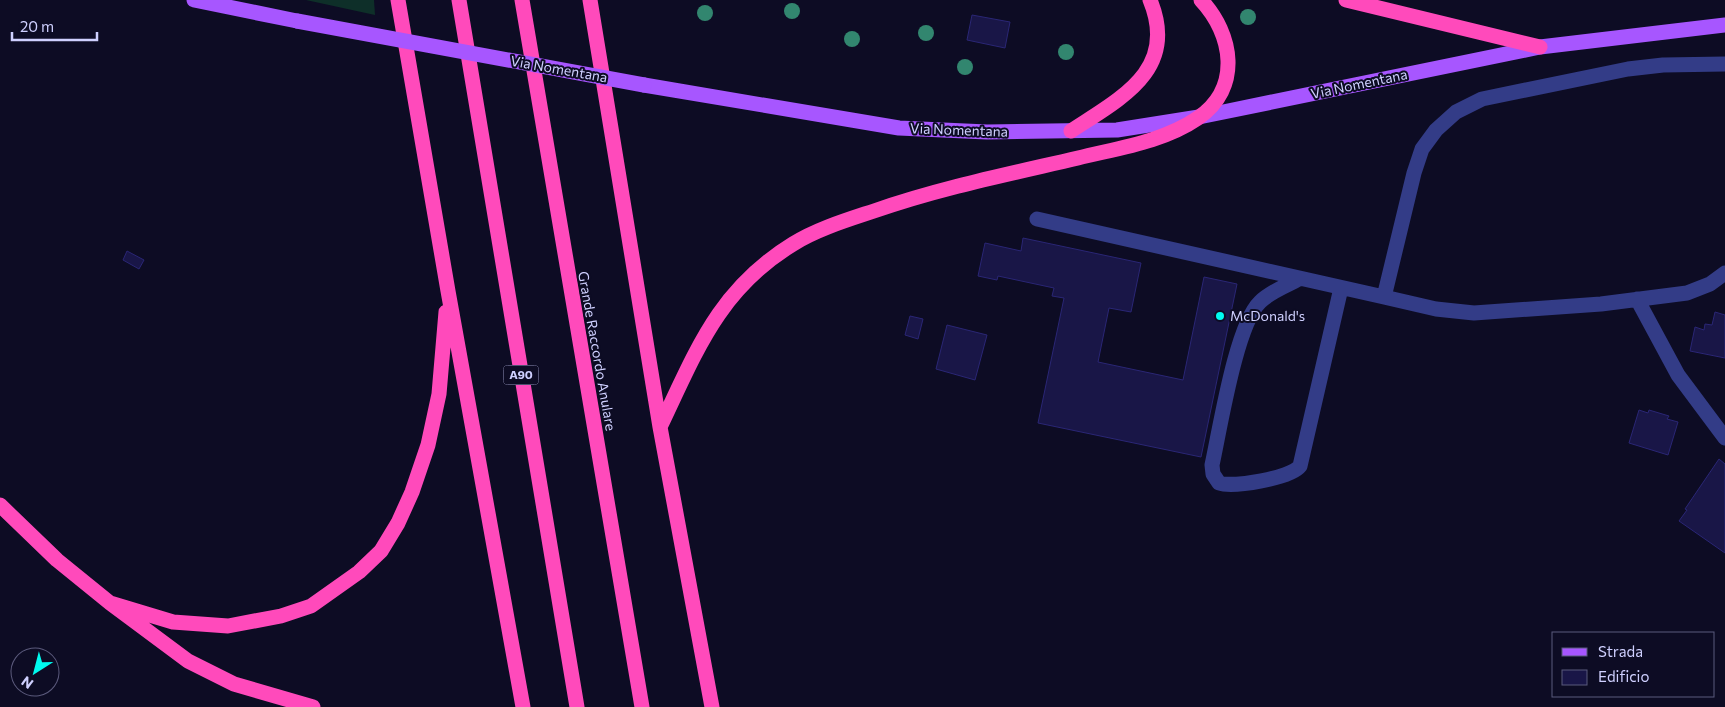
<svg xmlns="http://www.w3.org/2000/svg" width="1725" height="707" font-family="Commissioner,sans-serif">
  <style>
    .green { fill: #0e2f29 }
    .building { fill: #191647; stroke: #2a2675 }
    .lines { fill: none; stroke-linecap: round; stroke-linejoin: round }
    .minor { stroke: #333c87; stroke-width: 15 }
    .major { stroke: #a756ff; stroke-width: 15 }
    .highway { stroke: #ff4abb; stroke-width: 15 }
    .major-bridge { stroke: #a756ff; stroke-width: 15 }
    .tree { fill: #32866f }
    .poi-dot { fill: #00faef; stroke: #0d0c24; stroke-width: 2 }
    .labels { text-anchor: middle; stroke-width: 4; stroke-linejoin: round; paint-order: stroke }
    .shield { fill: #0d0c24; stroke: #9595bd; stroke-width: 1 }
    .shield-label { font-size: 12px; font-weight: bold; fill: #cfd0ff }
    .street-label { font-size: 14px; fill: #cfd0ff; stroke: #0d0c24 }
    .poi-label { font-size: 14px; fill: #cfd0ff; stroke: #0d0c24; text-anchor: start }
  </style>
  <rect width="100%" height="100%" fill="#0d0c24"/>
  <!-- green -->
  <path class="green" d="M306,0h68l1,15z"/>
  <!-- building -->
  <path class="building" d="M972,15l38,7 -5,26 -38,-8z
    M1023,238l118,25 -10,49 -22,-4 -11,54 85,18 21,-103 33,7 -36,173 -163,-34 26,-125 -12,-2 2,-8 -56,-12 -1,4 -19,-4 7,-33 36,8z
    M127,251l17,9 -5,9 -16,-9z
    M1715,312l10,3v43l-35,-7 5,-24 9,3 1,-6 7,1z
    M910,316l13,3 -5,20 -13,-4z
    M947,325l40,10 -12,45 -39,-11z
    M1639,410l9,3 1,-3 20,6 -2,3 11,3 -10,33 -39,-12z
    M1719,459l6,5v89l-46,-32 8,-11 -2,-1z"/>
  <g class="lines">
    <!-- minor -->
    <path class="minor" d="M1037,219l347,78 30,-124 8,-24 14,-19 20,-18 26,-13 146,-30 35,-4 62,-1
      M1299,279c-13,7 -28,12 -39,23 -24,23 -40,127 -48,163l1,9 6,9c14,5 72,-5 81,-17l41,-178
      M1384,297l52,12 38,4 127,-9 86,-11 23,-9 15,-11
      M1637,299l41,76 47,63"/>
    <!-- major -->
    <path class="major" d="M194,0l103,21
      M644,85l255,43 88,4 130,-2 82,-13 341,-70 185,-22"/>
    <!-- highway -->
    <path class="highway" d="M398,0l50,291 75,416
      M459,0l118,707
      M522,0l120,707
      M590,0l70,427 52,280
      M1346,0l194,47
      M1071,131c50,-33 108,-61 79,-131
      M660,427c36,-75 58,-137 133,-183 24,-15 54,-24 81,-33 66,-23 135,-37 204,-53 40,-10 85,-16 120,-40 44,-30 35,-84 3,-118
      M0,505l57,55 53,43 78,58 46,23 79,23
      M110,603l63,19 55,4 53,-10 30,-10 48,-34 22,-21 17,-28 14,-31 16,-47 11,-51 7,-82"/>
    <!-- major-bridge -->
    <path class="major-bridge" d="M297,21l347,64"/>
  </g>
  <!-- trees -->
  <g class="tree">
    <circle cx="792" cy="11" r="8"/>
    <circle cx="705" cy="13" r="8"/>
    <circle cx="1248" cy="17" r="8"/>
    <circle cx="926" cy="33" r="8"/>
    <circle cx="852" cy="39" r="8"/>
    <circle cx="1066" cy="52" r="8"/>
    <circle cx="965" cy="67" r="8"/>
  </g>
  <!-- markers -->
  <circle class="poi-dot" cx="1220" cy="316" r="5"/>
  <g class="labels">
    <!-- shield labels -->
    <rect class="shield" x="503.5" y="365.5" width="35" height="19" rx="4"/>
    <g class="shield-label">
      <text x="521" y="379">A90</text>
    </g>
    <!-- street labels -->
    <g class="street-label">
      <text transform="translate(559 69) rotate(10)" y="5">Via Nomentana</text>
      <text transform="translate(1359 84) rotate(-12)" y="5">Via Nomentana</text>
      <text transform="translate(959 130) rotate(2)" y="5">Via Nomentana</text>
      <text transform="translate(597 351) rotate(80)" y="5">Grande Raccordo Anulare</text>
    </g>
    <!-- poi labels -->
    <g class="poi-label">
      <text x="1230" y="321">McDonald's</text>
    </g>
  </g>
  <!-- legend -->
  <rect x="1552" y="632" width="162" height="65" fill="#0d0c24" stroke="#5b5a7c"/>
  <rect x="1562" y="648" width="25" height="8" fill="#a756ff" stroke="#5b5a7c"/>
  <text x="1598" y="657" font-size="15" fill="#cfd0ff">Strada</text>
  <rect x="1562" y="670" width="25" height="15" fill="#191647" stroke="#5b5a7c"/>
  <text x="1598" y="682" font-size="15" fill="#cfd0ff">Edificio</text>
  <!-- north arrow -->
  <g transform="translate(35 672) rotate(216)"><circle r="24" fill="#0d0c24" stroke="#5b5a7c"/>
  <path d="M0-4L9 19L0 12L-9 19Z" fill="#00faef"/>
  <text y="-8" font-size="14" font-weight="bold" text-anchor="middle" fill="#cfd0ff">N</text>
  </g>
  <!-- scale -->
  <path d="M12 32v8h85v-8" fill="none" stroke="#cfd0ff" stroke-width="2.5"/>
  <text x="20" y="32" font-size="15" fill="#cfd0ff" stroke="#0d0c24" stroke-width="4" paint-order="stroke">20 m</text>
</svg>
